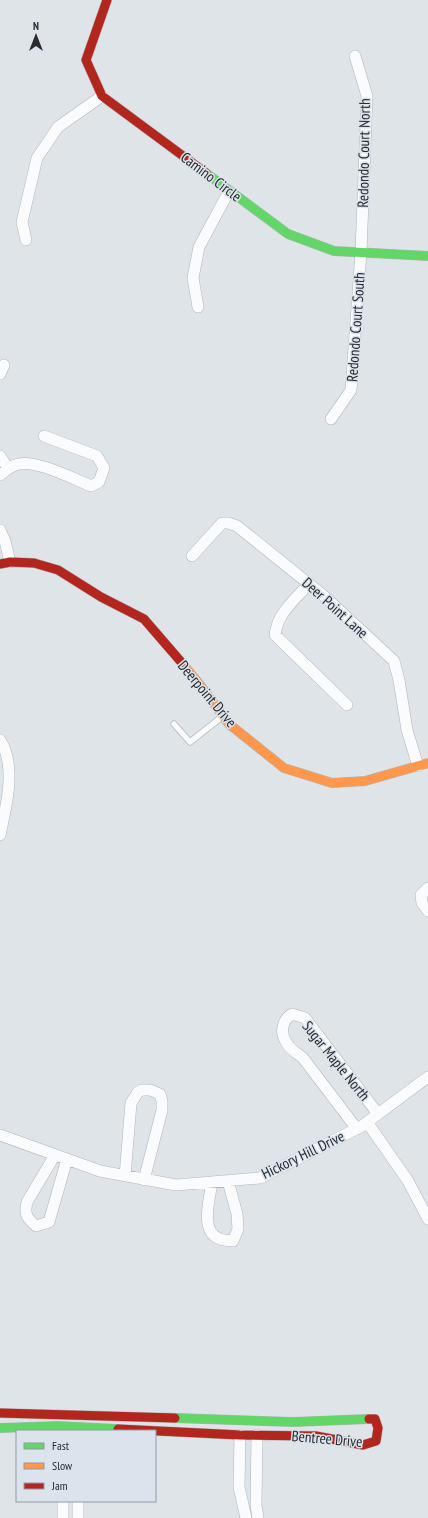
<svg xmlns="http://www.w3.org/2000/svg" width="428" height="1518" font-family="'PT Sans Narrow',sans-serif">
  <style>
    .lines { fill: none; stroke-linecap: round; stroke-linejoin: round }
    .lane-casing { stroke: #b1b5b9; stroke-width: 7 }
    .street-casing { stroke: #b1b5b9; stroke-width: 12 }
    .fast-casing { stroke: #b1b5b9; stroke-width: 10 }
    .slow-casing { stroke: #b1b5b9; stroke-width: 10 }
    .jam-casing { stroke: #b1b5b9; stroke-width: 10 }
    .lane { stroke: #fafbfc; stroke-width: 5.5 }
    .street { stroke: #fafbfc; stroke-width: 11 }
    .fast { stroke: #63d668; stroke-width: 9 }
    .slow { stroke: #ff974d; stroke-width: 9 }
    .jam { stroke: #b3261e; stroke-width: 9 }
    .labels { text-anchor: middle; stroke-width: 3; stroke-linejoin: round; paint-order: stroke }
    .street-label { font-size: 15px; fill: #282b2f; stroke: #dbe3ed }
  </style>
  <rect width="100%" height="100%" fill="#dfe4e9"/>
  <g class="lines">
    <!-- lane casing -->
    <g class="lane-casing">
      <path id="lane" d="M174,724l16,18 33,-26"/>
    </g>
    <!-- street casing -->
    <g class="street-casing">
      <path id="street" d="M26,240l-4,-18 15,-64 21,-31 44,-31
        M198,307l-5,-29 6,-31 30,-56
        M0,374l4,-9
        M331,419l20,-29 10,-138 6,-156 -12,-40
        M0,456l8,12
        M0,475c6,-5 12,-10 19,-11 18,-4 55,15 72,22l8,-4 5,-14 -7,-12 -53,-20
        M0,530l5,11 5,21
        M192,556l30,-33h6l9,3 87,70 70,65 5,19 8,50 11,36
        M309,584c-14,15 -32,30 -34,51l72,70
        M0,740c17,26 6,67 0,95
        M428,888l-7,7 1,8 6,8
        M367,1122l41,59 20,38
        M357,1129l-54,-71c-6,-5 -14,-9 -17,-16 -6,-10 -4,-22 6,-28l13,4 73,96
        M0,1135l100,36 76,14 84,-7 102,-52 66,-49
        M55,1155l-28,47c-3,13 0,16 9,24l13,-4 18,-63
        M125,1176l6,-73 7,-11 4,-2h8l10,4 2,7v9l-18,70
        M212,1182c-2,16 -13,50 8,57 4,2 9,1 13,2l5,-12 -1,-15 -9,-33
        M240,1435l-1,52 7,31
        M257,1435l-1,70 2,13
        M63,1518v-17
        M78,1518v-17"/>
    </g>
    <!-- fast casing -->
    <g class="fast-casing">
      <path id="fast" d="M206,173l82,61 46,17 94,5
        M175,1418l118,4 76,-3
        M0,1428l58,-2 60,3"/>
    </g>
    <!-- slow casing -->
    <g class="slow-casing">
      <path id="slow" d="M182,663l18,22 29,39 55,44 48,15 33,-2 63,-18"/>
    </g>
    <!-- jam casing -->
    <g class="jam-casing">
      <path id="jam" d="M107,0l-21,60 16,36 104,77
        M0,564l10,-2 24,1 24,7 43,27 43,22 38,44
        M0,1413l175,5
        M118,1429l122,6 76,1 47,9 13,-4 2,-13 -3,-9h-6"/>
    </g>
    <!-- lane -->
    <use href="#lane" class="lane"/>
    <!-- street -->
    <use href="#street" class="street"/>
    <!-- fast -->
    <use href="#fast" class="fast"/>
    <!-- slow -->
    <use href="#slow" class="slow"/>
    <!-- jam -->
    <use href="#jam" class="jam"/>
  </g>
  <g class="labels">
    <!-- street labels -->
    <g class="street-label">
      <text transform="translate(364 153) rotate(-89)" y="5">Redondo Court North</text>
      <text transform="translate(211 177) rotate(37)" y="5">Camino Circle</text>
      <text transform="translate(356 327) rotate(-86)" y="5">Redondo Court South</text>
      <text transform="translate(335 608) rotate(42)" y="5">Deer Point Lane</text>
      <text transform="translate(207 694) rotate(50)" y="5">Deerpoint Drive</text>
      <text transform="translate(336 1061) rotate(51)" y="5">Sugar Maple North</text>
      <text transform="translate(303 1155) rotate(-26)" y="5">Hickory Hill Drive</text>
      <text transform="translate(327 1439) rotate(5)" y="5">Bentree Drive</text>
    </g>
  </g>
  <!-- legend -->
  <rect x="16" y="1430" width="140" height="72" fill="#dbe3ed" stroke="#9399a1"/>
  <rect x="24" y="1443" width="20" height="6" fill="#63d668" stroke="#9399a1"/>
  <text x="52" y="1450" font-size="12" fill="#282b2f">Fast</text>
  <rect x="24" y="1463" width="20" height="6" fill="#ff974d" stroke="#9399a1"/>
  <text x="52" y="1470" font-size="12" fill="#282b2f">Slow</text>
  <rect x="24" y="1483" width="20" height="6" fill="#b3261e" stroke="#9399a1"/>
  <text x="52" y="1490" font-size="12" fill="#282b2f">Jam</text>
  <!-- north arrow -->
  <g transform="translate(36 36)" stroke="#dbe3ed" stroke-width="3" paint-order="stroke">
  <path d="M0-3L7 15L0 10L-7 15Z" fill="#282b2f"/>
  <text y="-6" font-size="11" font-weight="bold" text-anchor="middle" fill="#282b2f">N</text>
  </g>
</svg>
